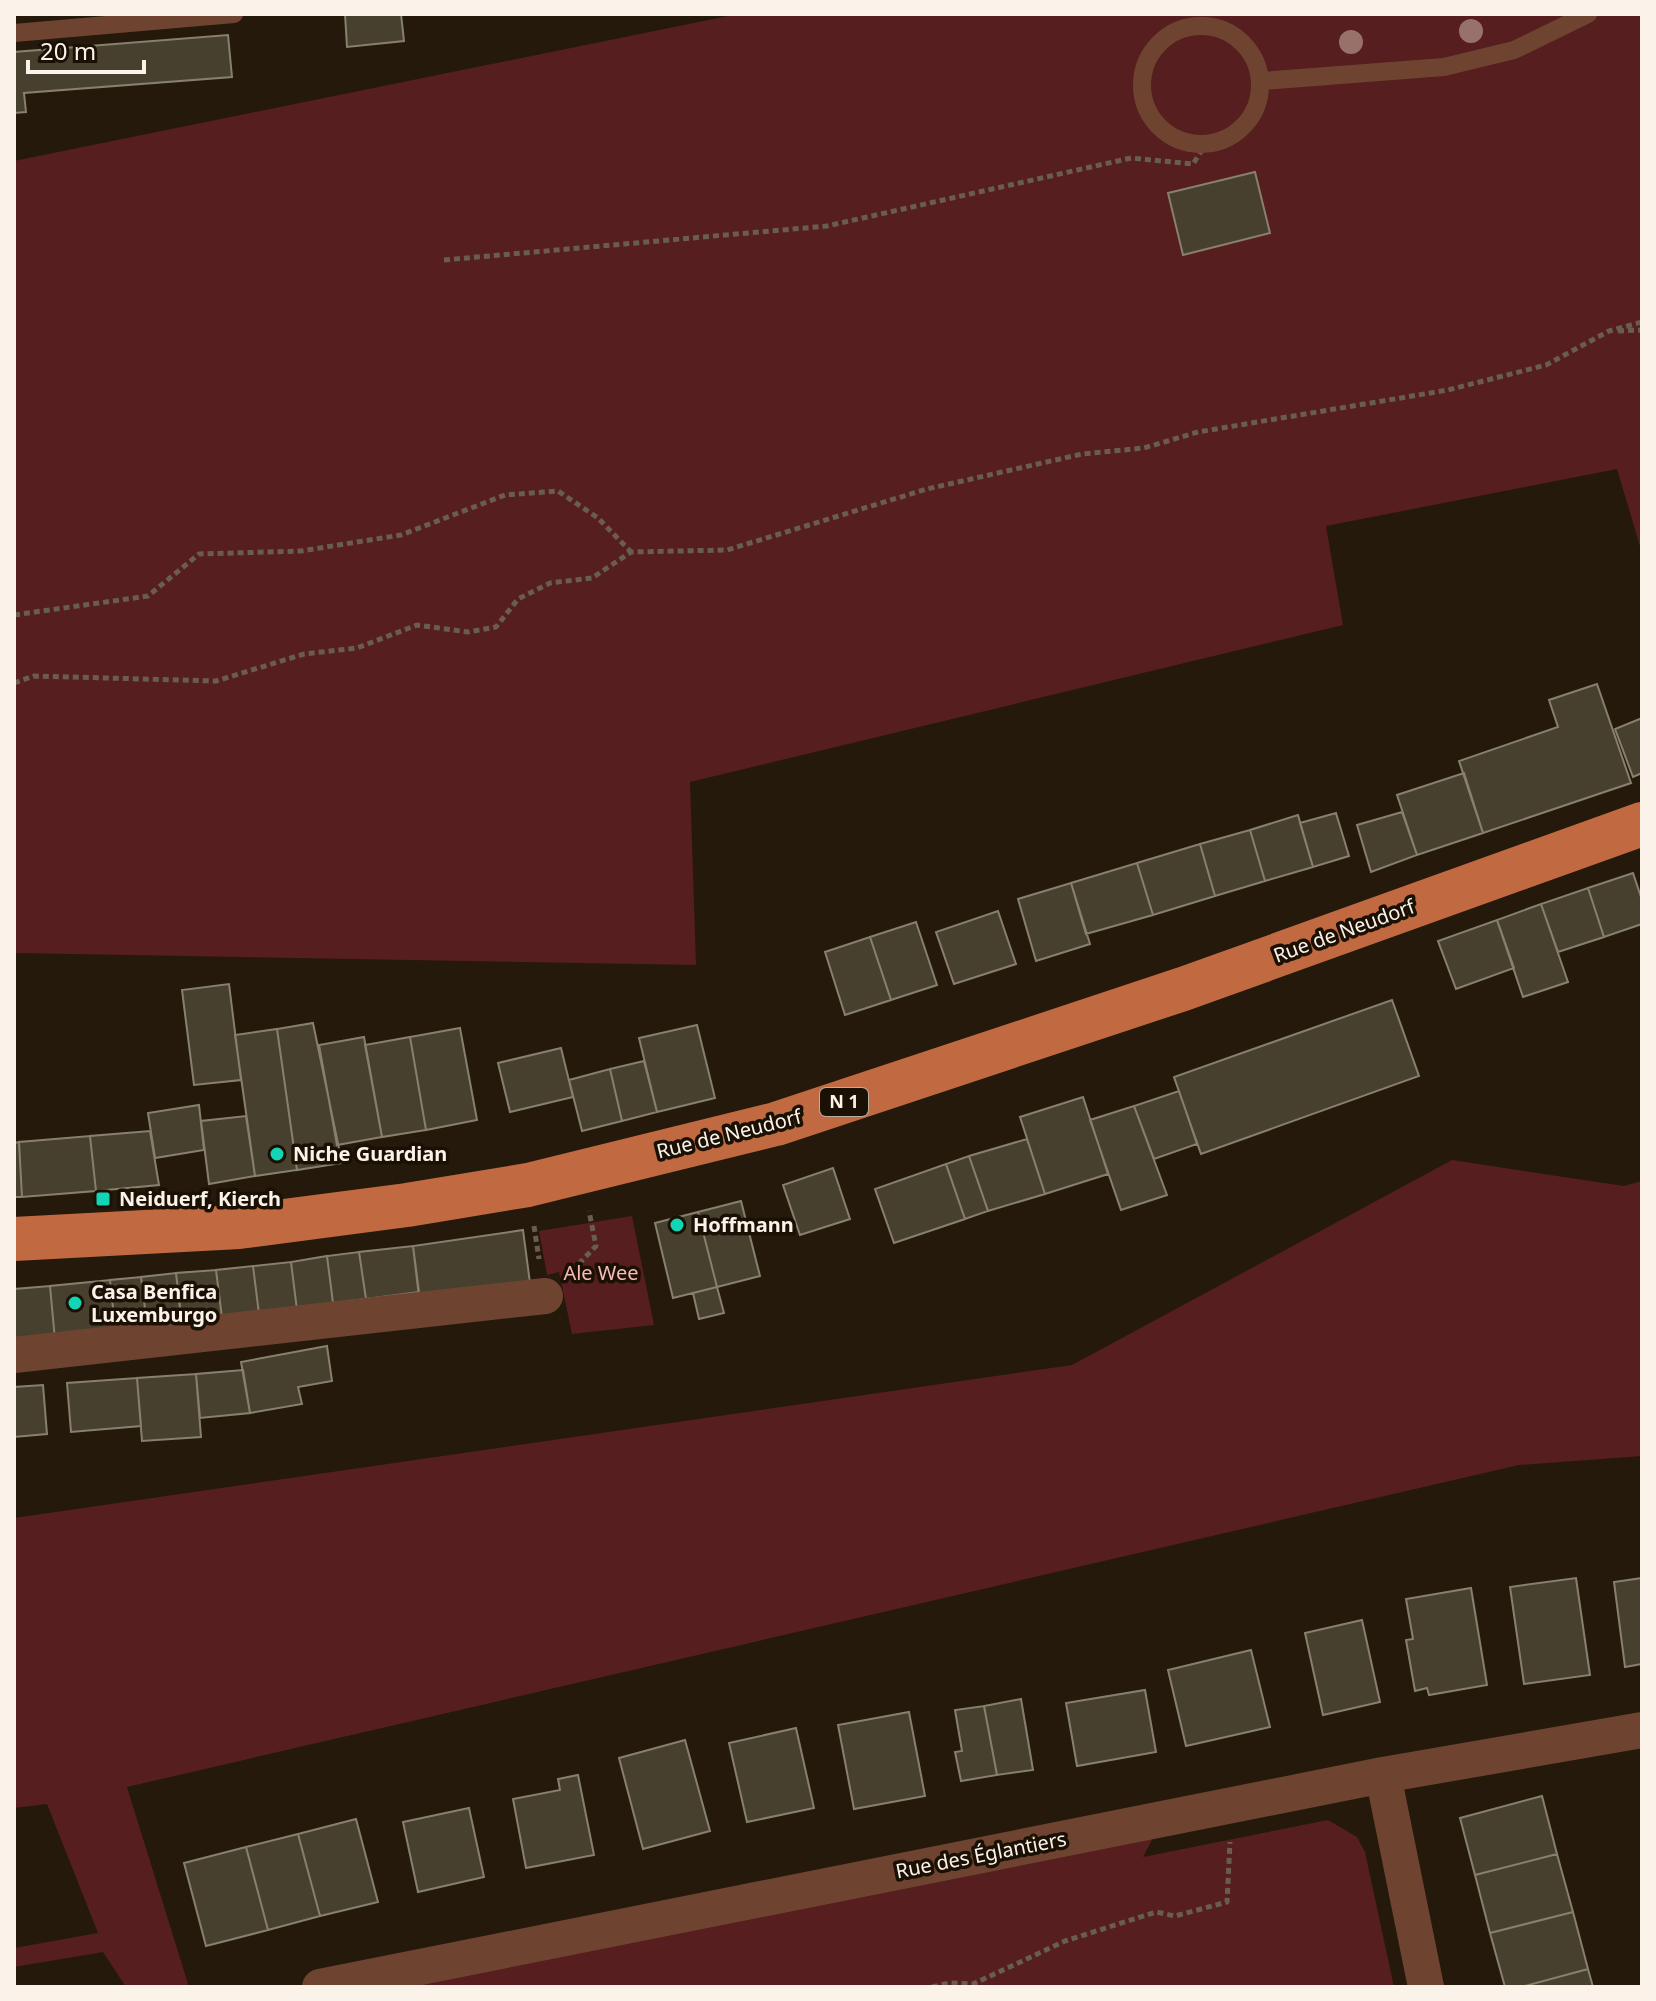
<svg xmlns="http://www.w3.org/2000/svg" width="1656" height="2001" font-family="'Noto Sans',sans-serif">
  <style>
    .green { fill: #561e1e }
    .building { fill: #47402f; stroke: #87806c; stroke-width: 2 }
    .lines { fill: none; stroke-linecap: round; stroke-linejoin: round }
    .path { stroke: #695d52; stroke-width: 5; stroke-dasharray: 6 4; stroke-linecap: butt }
    .lane { stroke: #6e4431; stroke-width: 18 }
    .street { stroke: #6e4431; stroke-width: 36 }
    .primary { stroke: #c16a42; stroke-width: 44 }
    .tree { fill: #98726a }
    .poi-dot { fill: #11d5b4; stroke: #1b1004; stroke-width: 3 }
    .labels { text-anchor: middle; stroke-width: 7; stroke-linejoin: round; paint-order: stroke }
    .shield { fill: #1b1004; stroke: #b8aea5; stroke-width: 2 }
    .shield-label { font-size: 18px; font-weight: bold; fill: #fbf2ea }
    .street-label { font-size: 20px; fill: #fbf2ea; stroke: #1b1004 }
    .poi-label { font-size: 20px; font-weight: bold; fill: #fbf2ea; stroke: #1b1004; text-anchor: start }
    .park-label { font-size: 20px; fill: #f6bbb7; stroke: #1b1004 }
  </style>
  <rect width="100%" height="100%" fill="#25190c"/>
  <!-- green -->
  <path class="green" d="M738,14h904v539l-25,-84 -291,57 17,99 -653,157 6,183 -682,-12v-792z
    M1452,1160l172,26 18,-5v275l-123,9 -1392,322 62,200h-63l-23,-35 -89,15v-19l84,-15 -51,-129 -33,4v-290l1058,-153z
    M632,1216l22,109 -82,9 -13,-62 -12,3 -8,-44z
    M1163,1819l-20,38 185,-37 29,17 8,15 29,135h-1058z"/>
  <!-- building -->
  <path class="building" d="M345,14h56l3,27 -57,6z
    M228,35l4,42 -208,16 2,19 -12,1v-61z
    M1255,172l15,61 -87,22 -15,-62z
    M1597,684l34,99 -148,50 -24,-72 99,-34 -9,-27z
    M1642,718v55l-9,4 -18,-48z
    M1464,773l19,60 -66,22 -20,-60z
    M1402,812l15,43 -46,17 -14,-47z
    M1336,813l13,43 -36,11 -13,-44z
    M1298,815l15,52 -48,14 -15,-51z
    M1250,830l15,51 -50,15 -15,-52z
    M1200,844l15,52 -62,19 -16,-52z
    M1137,863l16,52 -67,19 -15,-51z
    M1633,873l9,27v24l-38,13 -16,-49z
    M1071,883l19,61 -54,17 -18,-62z
    M1588,888l16,49 -46,15 -17,-48z
    M1541,904l27,78 -45,15 -26,-77z
    M998,911l18,53 -62,20 -18,-52z
    M1497,920l17,48 -58,21 -18,-48z
    M916,922l21,63 -46,15 -21,-63z
    M870,937l21,63 -46,15 -20,-63z
    M229,984l12,96 -47,5 -12,-95z
    M1392,1000l27,76 -218,78 -27,-77z
    M313,1023l29,140 -45,7 -20,-141z
    M697,1025l18,73 -58,14 -18,-74z
    M460,1028l17,92 -51,10 -16,-93z
    M277,1029l20,141 -42,6 -20,-141z
    M364,1037l18,100 -45,8 -18,-100z
    M410,1037l16,93 -44,7 -17,-92z
    M561,1048l12,49 -63,15 -12,-49z
    M644,1061l13,51 -35,9 -12,-52z
    M610,1069l12,52 -40,10 -13,-51z
    M1179,1091l18,53 -43,15 -20,-53z
    M1083,1097l25,77 -63,20 -25,-77z
    M199,1105l5,45 -49,8 -7,-45z
    M1134,1106l33,89 -46,15 -31,-90z
    M246,1116l9,60 -46,8 -8,-63z
    M150,1131l9,54 -63,6 -6,-55z
    M90,1136l6,55 -74,6 -3,-55z
    M1027,1139l18,55 -57,17 -19,-55z
    M19,1142l3,55h-8v-54z
    M969,1156l19,55 -23,8 -19,-55z
    M946,1164l19,55 -71,24 -19,-54z
    M833,1168l17,51 -50,16 -17,-50z
    M741,1201l19,75 -43,11 -19,-75z
    M698,1212l19,75 -44,11 -18,-75z
    M523,1230l7,53 -111,14 -6,-51z
    M413,1246l6,46 -53,7 -7,-47z
    M359,1252l7,47 -33,4 -6,-47z
    M327,1256l6,47 -36,7 -6,-48z
    M291,1262l6,48 -38,4 -6,-48z
    M253,1266l6,48 -37,4 -6,-48z
    M216,1270l6,48 -40,5 -6,-50z
    M176,1273l6,55 -34,4 -7,-55z
    M141,1277l7,55 -32,3 -6,-55z
    M110,1280l6,55 -61,5 -5,-54z
    M50,1286l5,54 -41,4v-55z
    M717,1287l7,26 -25,6 -6,-26z
    M327,1346l5,35 -34,6 4,17 -52,9 -9,-51z
    M243,1370l7,43 -50,5 -4,-44z
    M196,1374l5,63 -59,4 -5,-63z
    M137,1378l4,48 -70,6 -4,-49z
    M43,1385l4,49 -33,3v-50z
    M1576,1578l14,97 -66,9 -14,-97z
    M1642,1578v86l-17,3 -11,-85z
    M1471,1588l16,97 -58,10 -2,-7 -12,3 -9,-51 7,-1 -7,-40z
    M1362,1620l18,82 -57,13 -18,-82z
    M1251,1650l19,77 -84,19 -18,-76z
    M1145,1690l11,62 -79,14 -11,-63z
    M1021,1699l12,71 -36,5 -13,-69z
    M984,1706l13,69 -36,6 -6,-29 7,-1 -7,-41z
    M909,1712l16,84 -71,13 -16,-84z
    M796,1728l18,80 -67,14 -18,-79z
    M685,1740l25,91 -67,18 -24,-91z
    M578,1775l16,80 -68,13 -13,-69 47,-9 -2,-11z
    M1542,1796l15,58 -82,21 -15,-57z
    M469,1808l15,69 -66,15 -15,-70z
    M356,1819l22,83 -58,14 -22,-82z
    M298,1834l22,82 -52,14 -22,-83z
    M246,1847l22,83 -62,16 -22,-83z
    M1557,1854l16,58 -83,21 -15,-58z
    M1573,1912l15,57 -67,18h-16l-15,-54z
    M1588,1969l5,18h-72z"/>
  <g class="lines">
    <!-- path -->
    <path class="path" d="M444,260l383,-34 304,-68 62,6 12,-19
      M1618,331l24,-1
      M14,615l134,-19 51,-42 102,-3 100,-16 104,-40 53,-4 40,27 33,34
      M14,683l20,-7 182,5 88,-27 53,-6 60,-23 51,7 28,-5 22,-28 32,-16 42,-5 39,-26 96,-2 200,-61 155,-35 62,-6 54,-16 250,-42 98,-25 63,-34 33,-9
      M534,1226l5,33
      M572,1271l24,-25 -7,-35
      M932,1987l17,-4 24,1 92,-43 91,-29 19,4 52,-14 3,-60"/>
    <!-- lane -->
    <path class="lane" d="M1142 85a59 59 0 1 1 118 0a59 59 0 1 1-118 0Z
      M14,33l220,-19
      M1262,81l182,-14 70,-17 74,-36"/>
    <!-- street -->
    <path class="street" d="M14,1355l531,-59
      M1383,1775l43,212
      M320,1987l1063,-212 259,-45"/>
    <!-- primary -->
    <path class="primary" d="M14,1239l225,-12 168,-22 121,-20 248,-61 407,-135 459,-165"/>
  </g>
  <!-- trees -->
  <g class="tree">
    <circle cx="1471" cy="31" r="12"/>
    <circle cx="1351" cy="42" r="12"/>
  </g>
  <!-- markers -->
  <g class="poi-dot">
    <circle cx="277" cy="1154" r="8"/>
    <rect x="95" y="1191" width="16" height="16" rx="4"/>
    <circle cx="677" cy="1225" r="8"/>
    <circle cx="75" cy="1303" r="8"/>
  </g>
  <g class="labels">
    <!-- shield labels -->
    <rect class="shield" x="820" y="1088" width="48" height="28" rx="6"/>
    <g class="shield-label">
      <text x="844" y="1108">N 1</text>
    </g>
    <!-- street labels -->
    <g class="street-label">
      <text transform="translate(1344 931) rotate(-20)" y="7">Rue de Neudorf</text>
      <text transform="translate(729 1134) rotate(-14)" y="7">Rue de Neudorf</text>
      <text transform="translate(981 1855) rotate(-11)" y="7">Rue des Églantiers</text>
    </g>
    <!-- poi labels -->
    <g class="poi-label">
      <text x="293" y="1161">Niche Guardian</text>
      <text x="119" y="1206">Neiduerf, Kierch</text>
      <text x="693" y="1232">Hoffmann</text>
      <text x="91" y="1299">Casa Benfica<tspan x="91" dy="23">Luxemburgo</tspan></text>
    </g>
    <!-- park labels -->
    <g class="park-label">
      <text x="601" y="1280">Ale Wee</text>
    </g>
  </g>
  <!-- border -->
  <rect width="1656" height="2001" fill="none" stroke="#fbf2ea" stroke-width="32"/>
  <!-- scale -->
  <path d="M28 60v12h116v-12" fill="none" stroke="#fbf2ea" stroke-width="4"/>
  <text x="40" y="60" font-size="24" fill="#fbf2ea" stroke="#1b1004" stroke-width="6" paint-order="stroke">20 m</text>
</svg>
